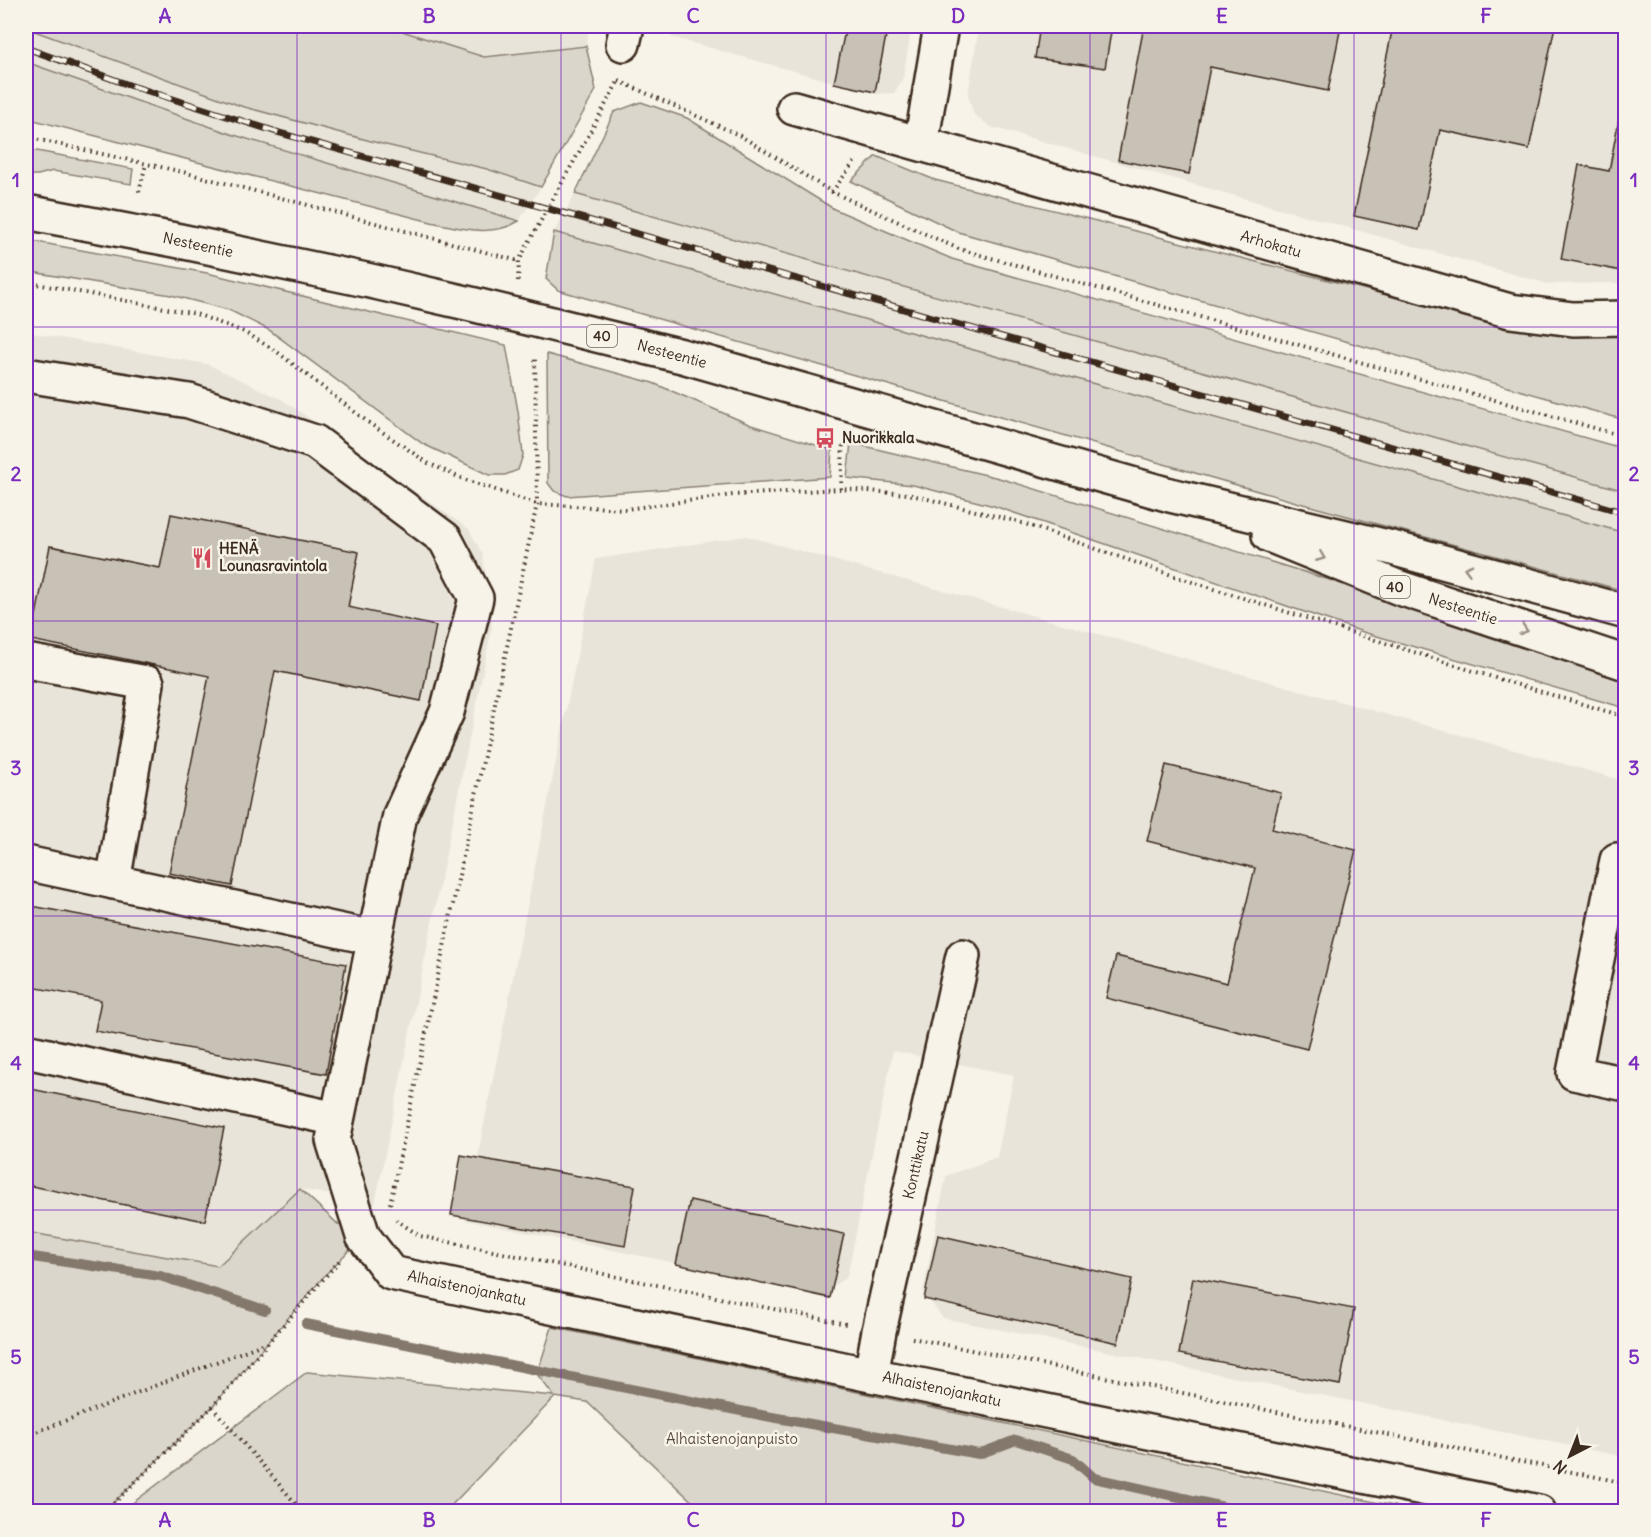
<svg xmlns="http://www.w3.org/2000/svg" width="1651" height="1537" font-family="Delius,sans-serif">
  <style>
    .built { fill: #e9e4d9 }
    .green { fill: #dbd6cb; stroke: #8b8074; stroke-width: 1.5 }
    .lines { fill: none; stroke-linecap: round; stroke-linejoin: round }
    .stream { stroke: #84786c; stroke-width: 10 }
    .building { fill: #c8c1b6; stroke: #3b2a1e; stroke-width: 1.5 }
    .minor-casing { stroke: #3b2a1e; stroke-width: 38 }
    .major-casing { stroke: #3b2a1e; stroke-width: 38 }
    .path { stroke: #3b2a1e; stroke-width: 4; stroke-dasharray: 1.5 4.5; stroke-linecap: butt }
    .minor { stroke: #f7f3e8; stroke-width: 33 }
    .major { stroke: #f7f3e8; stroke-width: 33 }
    .rail-casing { stroke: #3b2a1e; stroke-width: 7 }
    .rail { stroke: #f7f3e8; stroke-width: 4.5; stroke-dasharray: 14; stroke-linecap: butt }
    .oneway { stroke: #998e83 }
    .grid { fill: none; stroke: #7b2cbf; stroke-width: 1.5; stroke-opacity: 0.55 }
    .labels { text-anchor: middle; stroke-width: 5; stroke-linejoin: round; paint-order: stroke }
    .shield { fill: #f7f3e8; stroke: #73665b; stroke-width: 1.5 }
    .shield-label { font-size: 14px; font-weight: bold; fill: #3b2a1e }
    .street-label { font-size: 15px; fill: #3b2a1e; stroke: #f7f3e8 }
    .poi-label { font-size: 15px; font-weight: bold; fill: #3b2a1e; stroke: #f7f3e8; text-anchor: start }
    .park-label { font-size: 15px; fill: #5b4c41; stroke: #f7f3e8 }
    .neatline { fill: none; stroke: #7b2cbf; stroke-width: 2 }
    .grid-label { font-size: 20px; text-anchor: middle; font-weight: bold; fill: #7b2cbf }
  </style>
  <rect width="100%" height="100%" fill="#f7f3e8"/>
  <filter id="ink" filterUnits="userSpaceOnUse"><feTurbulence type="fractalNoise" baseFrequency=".0167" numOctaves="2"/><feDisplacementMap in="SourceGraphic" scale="12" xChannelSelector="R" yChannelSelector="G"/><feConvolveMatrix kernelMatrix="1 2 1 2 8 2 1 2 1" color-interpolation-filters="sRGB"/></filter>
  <g filter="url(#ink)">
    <!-- built -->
    <path class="built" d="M386,26h204l-4,20 -102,11z
      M673,26h239l-9,52 -9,15 -18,1 -205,-57z
      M979,26h646v257l-77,1 -557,-157 -17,-12 -6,-20z
      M26,28l215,78 141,38 105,25 54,18 -22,34 -288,-87 -205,-72z
      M575,194l1050,297v42l-1071,-301z
      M26,332l181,32 76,36 186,129 14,26 9,72 -117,577 -75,-15 -82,77 -192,-35z
      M747,536l878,245v676l-682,-139 -20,-26 23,-116 51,-19 17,-82 -121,-24 -46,226 -25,16 -357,-73 131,-661z"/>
    <!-- green -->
    <path class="green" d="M26,26h360l98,31 102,-11 10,44 -55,97 -54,-18 -105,-25 -141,-38 -215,-78z
      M26,62l205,72 288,87c-27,17 -58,7 -88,1l-405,-104z
      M641,102l46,16 147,91 118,50 673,190v42l-1050,-297 39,-82z
      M26,149l107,20 -2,15 -78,-13 -15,4h-12z
      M876,156l59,24 585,149 105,3v88l-667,-188 -107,-51z
      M554,232l1071,301v58l-322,-87 -745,-214 -12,-11z
      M26,240l181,33 299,72 12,66 5,44 -5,15 -13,5h-16l-66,-31 -154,-114 -40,-20 -58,-15 -145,-24z
      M547,354l106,29 98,42 81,25 -2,27 -263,19 -13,-5 -6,-8z
      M851,443l148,35 626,193v37l-262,-76 -369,-126 -81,-21 -66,-7z
      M300,1189l39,36 24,11 -37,38 -114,133 -107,104 -79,1v-280l192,34z
      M552,1327l865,184h-715l-115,-109 -32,-5 -109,114h-324l185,-139 247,24 -17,-22z"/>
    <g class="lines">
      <!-- stream -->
      <path class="stream" d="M26,1256l134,20 105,34
        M306,1324l460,92 213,38 37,-14 57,19 21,19 152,34"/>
    </g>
    <!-- building -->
    <path class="building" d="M846,26h42l-13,66 -41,-9z
      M1040,26h72l-7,42 -70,-10z
      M1144,26h197l-13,65 -118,-24 -21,107 -71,-14z
      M1393,26h162l-26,123 -89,-19 -21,100 -65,-14z
      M1626,82v190l-65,-13 18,-94 30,6z
      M171,514l188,38 -11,55 88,19 -15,75 -146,-30 -43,215 -63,-13 40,-197 -178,-36 19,-94 110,22z
      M1166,765l115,28 -9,36 84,21 -49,199 -201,-51 10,-42 111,27 28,-115 -108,-27z
      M26,905l320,59 -20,110 -231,-43 6,-31 -75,-14z
      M26,1088l198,40 -19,93 -179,-36z
      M461,1155l174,31 -10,60 -174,-31z
      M690,1200l154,34 -14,64 -154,-34z
      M938,1235l194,44 -14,64 -194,-44z
      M1193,1278l161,31 -14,76 -161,-31z"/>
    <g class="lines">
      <!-- minor casing -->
      <g class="minor-casing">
        <path id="minor" d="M623,44l4,-18
          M794,108l716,203 63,8 53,-1
          M921,144l20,-118
          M26,375l163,26 126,41 130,97 31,59 -29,114 -47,103 -67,325 30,96 28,37 480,102 668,137
          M26,661l121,22 -34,199
          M1626,862l-9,-2 -43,213 52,11
          M26,863l348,75
          M26,1051l311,68
          M871,1375l8,-44 84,-375"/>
      </g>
      <!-- major casing -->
      <g class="major-casing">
        <path id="major" d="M26,212l149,28 191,40 105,24 211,52 488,139 222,53 234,64
          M1269,535l128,52 229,76"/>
      </g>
      <!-- path -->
      <path class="path" d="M619,81l120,54 93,57 127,57 667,188
        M26,137l157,35 336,89
        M139,192l7,-28
        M832,192l23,-31
        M518,281l1,-20 9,-17 91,-164
        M26,282l170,32 48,18 32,19 93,72 59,40 35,16 74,25 89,5 107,-14 108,-6 67,5 111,28 161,56 325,103 121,36
        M841,489l2,-46
        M390,1204l147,-700 -2,-147
        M396,1220l24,16 426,88
        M912,1338l714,145
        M212,1407l91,105
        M26,1436l239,-93
        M105,1512l107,-105 128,-147"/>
      <!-- minor -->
      <use href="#minor" class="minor"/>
      <!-- major -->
      <use href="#major" class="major"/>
      <!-- rail casing -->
      <g class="rail-casing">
        <path id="rail" d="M26,48l103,37 151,48 1346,380"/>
      </g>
      <!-- rail -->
      <use href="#rail" class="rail"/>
    </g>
    <!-- one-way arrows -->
    <defs><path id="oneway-chevron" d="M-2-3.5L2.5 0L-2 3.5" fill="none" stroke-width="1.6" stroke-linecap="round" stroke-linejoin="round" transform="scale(1.5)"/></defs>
    <g class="oneway">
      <use href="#oneway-chevron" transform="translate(1321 557) rotate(22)"/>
      <use href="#oneway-chevron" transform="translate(1468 569) rotate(-165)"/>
      <use href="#oneway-chevron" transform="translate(1524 630) rotate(18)"/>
    </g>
  </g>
  <!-- grid -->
  <path class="grid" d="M297,26v1486M561,26v1486M826,26v1486M1090,26v1486M1354,26v1486M26,327h1600M26,621h1600M26,916h1600M26,1210h1600"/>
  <!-- icons -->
  <defs>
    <g id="bus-bare" transform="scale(1.62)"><path d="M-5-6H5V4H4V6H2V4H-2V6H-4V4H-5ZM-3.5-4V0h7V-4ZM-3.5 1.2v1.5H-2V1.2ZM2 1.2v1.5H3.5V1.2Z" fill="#d1495b" stroke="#f7f3e8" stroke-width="2.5" paint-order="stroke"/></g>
    <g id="restaurant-bare" transform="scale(1.62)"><path d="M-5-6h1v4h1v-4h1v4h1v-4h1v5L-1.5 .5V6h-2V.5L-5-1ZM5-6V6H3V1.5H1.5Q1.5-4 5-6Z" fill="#d1495b" stroke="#f7f3e8" stroke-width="2.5" paint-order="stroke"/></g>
  </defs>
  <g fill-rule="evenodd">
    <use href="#bus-bare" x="825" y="438"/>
    <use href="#restaurant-bare" x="202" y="558"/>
  </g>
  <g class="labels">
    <!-- shield labels -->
    <g class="shield">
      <rect x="587" y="325" width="30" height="22" rx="4.5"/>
      <rect x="1380" y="576" width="30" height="22" rx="4.5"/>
    </g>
    <g class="shield-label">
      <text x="602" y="341">40</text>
      <text x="1395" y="592">40</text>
    </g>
    <!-- street labels -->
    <g class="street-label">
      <text transform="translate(1271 244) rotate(16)" y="5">Arhokatu</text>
      <text transform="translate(198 245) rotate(12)" y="5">Nesteentie</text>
      <text transform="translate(672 354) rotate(15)" y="5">Nesteentie</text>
      <text transform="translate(1463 609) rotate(18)" y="5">Nesteentie</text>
      <text transform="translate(916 1165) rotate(-77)" y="5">Konttikatu</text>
      <text transform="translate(467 1288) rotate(12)" y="5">Alhaistenojankatu</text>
      <text transform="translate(942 1389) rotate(12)" y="5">Alhaistenojankatu</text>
    </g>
    <!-- poi labels -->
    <g class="poi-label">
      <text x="842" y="443">Nuorikkala</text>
      <text x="219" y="554">HENÄ<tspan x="219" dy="17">Lounasravintola</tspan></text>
    </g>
    <!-- park labels -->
    <g class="park-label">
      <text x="732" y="1444">Alhaistenojanpuisto</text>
    </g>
  </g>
  <!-- margin -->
  <rect width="1651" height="1537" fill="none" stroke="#f7f3e8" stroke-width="66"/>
  <!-- north arrow -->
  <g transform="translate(1570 1456) rotate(222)" stroke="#f7f3e8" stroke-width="4.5" paint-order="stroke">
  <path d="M0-4.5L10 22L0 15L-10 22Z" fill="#3b2a1e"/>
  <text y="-9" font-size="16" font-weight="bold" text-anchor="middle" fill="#3b2a1e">N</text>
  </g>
  <rect x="33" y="33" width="1585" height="1471" class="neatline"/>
  <g class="grid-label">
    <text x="165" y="23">A</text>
    <text x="429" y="23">B</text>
    <text x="693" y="23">C</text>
    <text x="958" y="23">D</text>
    <text x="1222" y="23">E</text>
    <text x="1486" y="23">F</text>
    <text x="16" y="187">1</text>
    <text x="1634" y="187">1</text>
    <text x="16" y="481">2</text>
    <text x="1634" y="481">2</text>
    <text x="16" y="775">3</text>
    <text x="1634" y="775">3</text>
    <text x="16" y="1070">4</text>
    <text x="1634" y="1070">4</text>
    <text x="16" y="1364">5</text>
    <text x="1634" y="1364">5</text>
    <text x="165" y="1527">A</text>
    <text x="429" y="1527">B</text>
    <text x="693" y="1527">C</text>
    <text x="958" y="1527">D</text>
    <text x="1222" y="1527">E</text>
    <text x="1486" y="1527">F</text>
  </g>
</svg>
